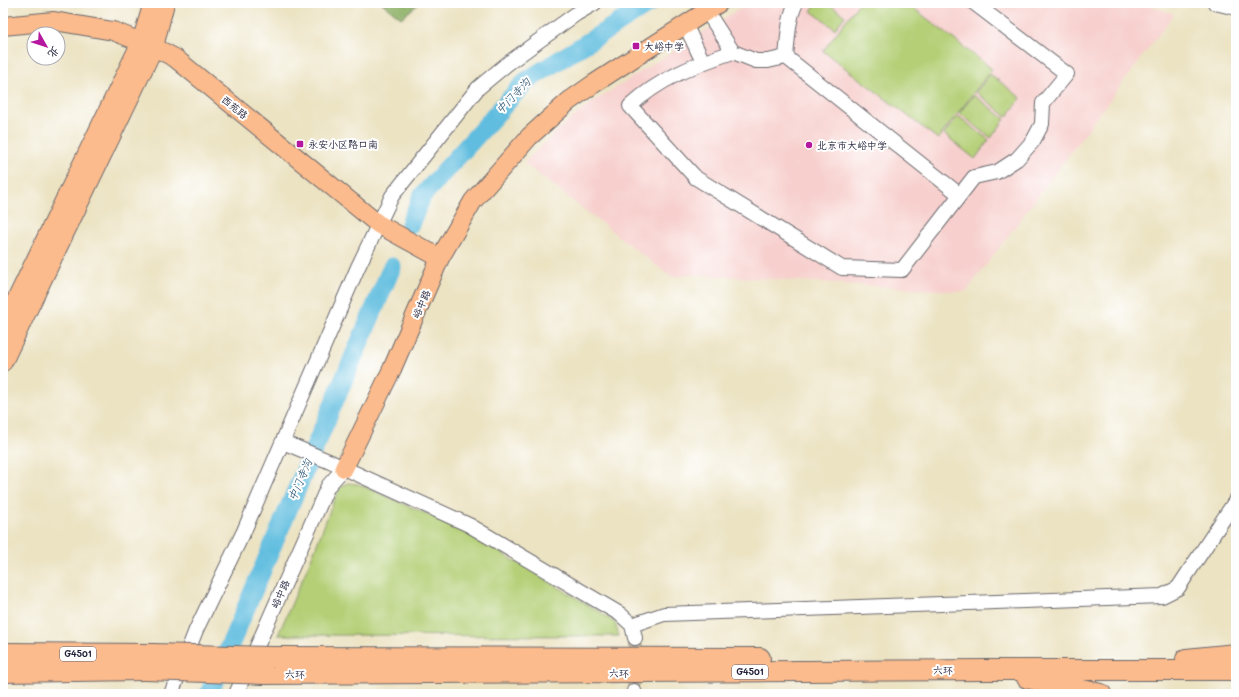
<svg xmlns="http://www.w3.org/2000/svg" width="1239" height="697" font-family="Mali,'LXGW WenKai TC',sans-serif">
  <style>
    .built { fill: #f7d0ce }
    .green { fill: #b4cf76; stroke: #6b7858 }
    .forest { fill: #8fb267; stroke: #586a51 }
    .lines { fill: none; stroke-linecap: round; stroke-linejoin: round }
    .river { stroke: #61bddf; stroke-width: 19 }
    .minor-tunnel { stroke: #c4bca8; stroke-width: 14; stroke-dasharray: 14 7; stroke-linecap: butt }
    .minor-casing { stroke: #69666b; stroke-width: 16 }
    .major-casing { stroke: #69666b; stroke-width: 20 }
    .highway-casing { stroke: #69666b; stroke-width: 22 }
    .minor { stroke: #fff; stroke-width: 14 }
    .major { stroke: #fbbb8c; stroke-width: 18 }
    .highway { stroke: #fbbb8c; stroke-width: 20 }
    .highway-bridge-casing { stroke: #69666b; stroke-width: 22; stroke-linecap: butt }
    .highway-bridge { stroke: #fbbb8c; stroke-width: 20 }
    .poi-dot { fill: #b5179e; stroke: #fff; stroke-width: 1.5 }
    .labels { text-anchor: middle; stroke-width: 4; stroke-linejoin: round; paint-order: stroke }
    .shield { fill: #fff; stroke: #646476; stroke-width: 1 }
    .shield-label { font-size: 9px; font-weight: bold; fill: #22223b }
    .poi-label { font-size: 10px; fill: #22223b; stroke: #fff; text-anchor: start }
    .street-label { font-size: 10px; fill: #22223b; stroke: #fff }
    .water-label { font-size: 11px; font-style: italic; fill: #3b607d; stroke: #fff }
  </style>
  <rect width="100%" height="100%" fill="#fff"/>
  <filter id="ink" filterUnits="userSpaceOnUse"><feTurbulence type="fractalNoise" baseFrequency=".025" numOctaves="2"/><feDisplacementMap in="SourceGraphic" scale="8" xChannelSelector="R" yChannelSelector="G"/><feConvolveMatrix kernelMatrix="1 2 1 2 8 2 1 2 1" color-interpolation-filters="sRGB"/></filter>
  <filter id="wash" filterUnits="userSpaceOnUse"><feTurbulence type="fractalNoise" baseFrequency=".012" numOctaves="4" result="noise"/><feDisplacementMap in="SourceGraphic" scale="16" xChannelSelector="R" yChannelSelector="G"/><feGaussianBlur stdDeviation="0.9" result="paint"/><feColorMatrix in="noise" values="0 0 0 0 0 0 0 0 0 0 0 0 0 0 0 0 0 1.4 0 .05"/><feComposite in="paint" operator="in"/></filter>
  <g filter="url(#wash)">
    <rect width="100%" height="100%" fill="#ece3c3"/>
    <!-- built -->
    <path class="built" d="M748,3h395l31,11 -208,278 -273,-18 -22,3 -147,-114 37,-36 29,-23z"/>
    <!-- green -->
    <path class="green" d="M817,3h11l17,13 -10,13 -24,-18z
      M859,3h48l85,66 -54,70 -115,-88z
      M990,74l31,24 -14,19 -31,-25z
      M974,95l31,24 -14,19 -32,-25z
      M958,116l31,24 -14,19 -31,-25z
      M347,483l11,1 101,44 141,84 15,11 4,13 -341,-1 34,-78 22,-57 6,-12z"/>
    <!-- forest -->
    <path class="forest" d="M382,3h38l-19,15z"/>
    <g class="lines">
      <!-- river -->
      <path class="river" d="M410,224l12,-28 104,-115 124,-78
        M209,694l183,-427"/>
    </g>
  </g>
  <g filter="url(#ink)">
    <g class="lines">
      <!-- minor-tunnel -->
      <path class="minor-tunnel" d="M634,691l1,-53"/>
      <!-- minor casing -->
      <g class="minor-casing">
        <path id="minor" d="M1215,3l21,5
          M706,10l27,42 23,9h12l18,-4 174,138 -58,75 -60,-2 -146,-90 -66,-72c29,-27 66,-42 103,-54
          M685,24l18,38
          M786,57c2,-18 2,-38 10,-54
          M960,195l14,-18 23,-5 20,-13 16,-18 9,-17 1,-21 24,-29 -93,-71
          M283,442l50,21 136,62 151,89 12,11 3,13
          M632,625l32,-11 498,-18 16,-8 58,-88
          M634,691l1,3
          M171,694l25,-64 48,-99 114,-264 34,-71 86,-108 29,-24 37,-27 32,-23 19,-11
          M236,694l92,-208 16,-18"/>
      </g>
      <!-- major casing -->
      <g class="major-casing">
        <path id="major" d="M3,26l51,-5 59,10 41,16 21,11 203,166 62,34
          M3,327l138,-285 12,-39
          M3,362l151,-315 11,-44
          M344,468l48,-99 48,-111 33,-57 56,-64 40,-36 26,-18 124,-80"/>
      </g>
      <!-- highway casing -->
      <g class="highway-casing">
        <path id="highway" d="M3,653l150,1
          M273,657l487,1
          M1186,659l50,-5
          M3,672l142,-2
          M265,674l723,-4h248
          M1027,678l74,16"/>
      </g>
      <!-- minor -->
      <use href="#minor" class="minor"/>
      <!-- major -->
      <use href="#major" class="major"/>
      <!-- highway -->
      <use href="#highway" class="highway"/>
      <!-- highway-bridge casing -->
      <g class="highway-bridge-casing">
        <path id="highway-bridge" d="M153,654l120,3
          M145,670l120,4"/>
      </g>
      <!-- highway-bridge -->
      <use href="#highway-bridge" class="highway-bridge"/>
    </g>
  </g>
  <!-- markers -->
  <g class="poi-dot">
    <rect x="632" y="42" width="8" height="8" rx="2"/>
    <rect x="296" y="140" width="8" height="8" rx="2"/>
    <circle cx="809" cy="145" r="4"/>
  </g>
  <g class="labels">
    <!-- shield labels -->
    <g class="shield">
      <rect x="60" y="647" width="36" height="14" rx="3"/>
      <rect x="732" y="665" width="36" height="14" rx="3"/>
    </g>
    <g class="shield-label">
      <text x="78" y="657">G4501</text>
      <text x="750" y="675">G4501</text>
    </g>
    <!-- poi labels -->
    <g class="poi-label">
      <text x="644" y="50">大峪中学</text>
      <text x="308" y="148">永安小区路口南</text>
      <text x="817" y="149">北京市大峪中学</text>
    </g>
    <!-- street labels -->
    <g class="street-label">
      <text transform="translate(235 107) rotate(39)" y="4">西苑路</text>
      <text transform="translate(421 304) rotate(-67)" y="4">峪中路</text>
      <text transform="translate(280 594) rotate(-66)" y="4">峪中路</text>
      <text x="943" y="674">六环</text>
      <text x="619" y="677">六环</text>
      <text x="295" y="678">六环</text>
    </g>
    <!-- water labels -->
    <g class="water-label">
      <text transform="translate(513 96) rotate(-46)" y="4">中门寺沟</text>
      <text transform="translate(300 480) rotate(-67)" y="4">中门寺沟</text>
    </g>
  </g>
  <!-- margin -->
  <rect width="1239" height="697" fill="none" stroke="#fff" stroke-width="16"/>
  <!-- north arrow -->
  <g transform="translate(46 46) rotate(129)"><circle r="19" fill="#ffffff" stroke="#a7a7b1"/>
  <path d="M0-3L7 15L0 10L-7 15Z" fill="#b5179e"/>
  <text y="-6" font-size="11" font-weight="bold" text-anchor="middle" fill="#22223b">北</text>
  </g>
</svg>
